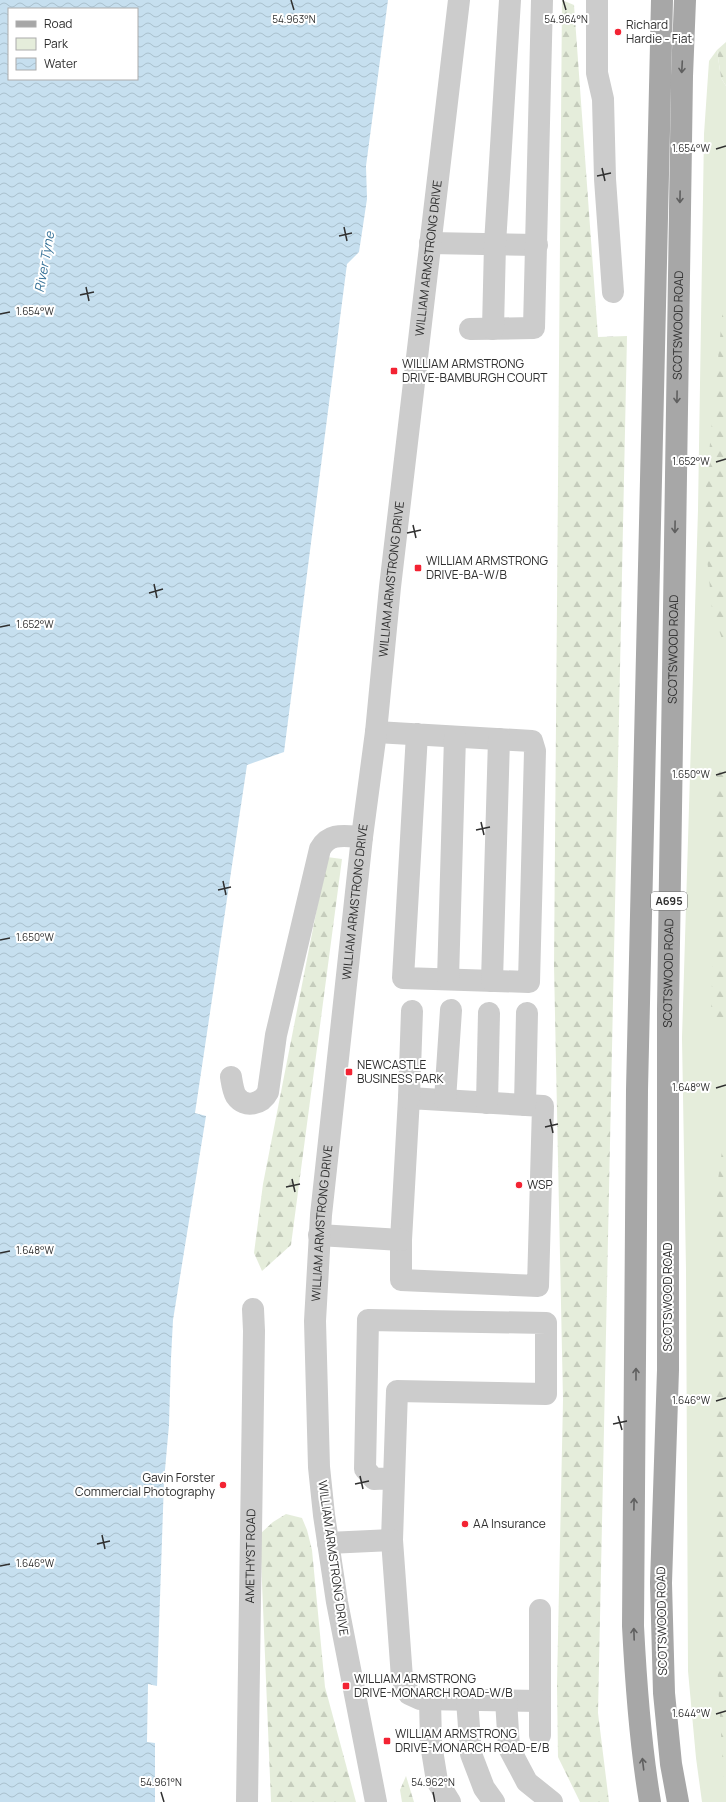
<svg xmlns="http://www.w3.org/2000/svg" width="726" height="1802" font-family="Manrope,sans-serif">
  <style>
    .green { fill: #e5eddb }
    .forest { fill: url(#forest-firs) }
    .water { fill: url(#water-waves); fill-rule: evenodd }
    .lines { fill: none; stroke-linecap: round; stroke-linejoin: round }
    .minor { stroke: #ccc; stroke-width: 22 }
    .major { stroke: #a7a7a7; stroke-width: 22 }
    .oneway { stroke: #5f5f5f }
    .ticks { fill: none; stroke: #2f2f2f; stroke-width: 1.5 }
    .poi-dot { fill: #f32333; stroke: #fff; stroke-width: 1.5 }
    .labels { text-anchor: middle; stroke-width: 4; stroke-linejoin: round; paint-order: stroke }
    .shield { fill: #fff; stroke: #6d6d6d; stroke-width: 1 }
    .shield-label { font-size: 11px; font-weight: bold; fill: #2f2f2f }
    .poi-label { font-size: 12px; fill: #2f2f2f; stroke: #fff; text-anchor: start }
    .street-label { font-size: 12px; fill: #2f2f2f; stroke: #fff }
    .water-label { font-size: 13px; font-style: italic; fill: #367298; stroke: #fff }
    .ticks-label { font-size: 10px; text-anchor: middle; fill: #2f2f2f; stroke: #fff; stroke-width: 4; stroke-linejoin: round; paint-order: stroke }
  </style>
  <defs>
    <pattern id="forest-firs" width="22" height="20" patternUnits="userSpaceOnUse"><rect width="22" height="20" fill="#e5eddb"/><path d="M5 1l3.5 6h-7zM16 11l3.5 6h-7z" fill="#c5ccbc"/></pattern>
    <pattern id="water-waves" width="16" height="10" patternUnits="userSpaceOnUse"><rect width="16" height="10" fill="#c6dfef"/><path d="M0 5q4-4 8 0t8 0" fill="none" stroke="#aac0cd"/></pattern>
  </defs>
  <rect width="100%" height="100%" fill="#fff"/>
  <!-- green -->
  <path class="green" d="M717,50l4,28 5,8v1716h-24l-6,-44 -8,-87 -2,-401 -4,-232 16,-528 6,-376 5,-73z"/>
  <!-- forest -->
  <path class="forest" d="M562,0l12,5 24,332 29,-1 -29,1377 11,89h-29l-22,-45 -1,-72 6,-285 -9,-434z
    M726,42v44l-5,-8 -4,-28z
    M726,275v376l-14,-42 -9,-92z
    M725,755h1v279l-15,-16 5,-180 -3,-58z
    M327,857l15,2 -51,386 -29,26 -8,-18 9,-69z
    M726,1122v680h-1l-9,-154 -1,-324 2,-137z
    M286,1514l16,4 5,12 5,20 13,137 31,115h-85l-11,-268 13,-12z
    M406,1776l8,26h-12l-2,-12z"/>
  <!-- water -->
  <path class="water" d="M0,0h388l-22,166 1,33 -8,53 -12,12 -63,488 -37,13 -52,348 11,3 -33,204 -2,38 -2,67 -5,56 -7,205 -9,-2 -1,58 8,1v59h-155zM9,9h128v70h-128z"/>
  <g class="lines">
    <!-- minor -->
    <g class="minor">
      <path d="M597,0v73l6,26 2,80 8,113"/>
      <path d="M430,243l107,2"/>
      <path d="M470,329l64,-1 8,-328"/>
      <path d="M493,329l2,-85 15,-244"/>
      <path d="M376,732c52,3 104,6 156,9l3,10 -6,231 -126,-4 14,-244"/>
      <path d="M448,979l7,-242"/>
      <path d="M492,981l7,-242"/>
      <path d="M231,1077c1,6 2,14 5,19 9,13 26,8 32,-4l8,-57 44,-186c9,-17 25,-13 42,-12"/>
      <path d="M409,1098l134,8 -5,180 -137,-6v-40z"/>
      <path d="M409,1098l3,-87"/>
      <path d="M445,1100l6,-90"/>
      <path d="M487,1103l2,-90"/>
      <path d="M525,1105l2,-92"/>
      <path d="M319,1235l82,5"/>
      <path d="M394,1478l-20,1 -9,-10 3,-149 178,3v71l-149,-3 -5,149 10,138 7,16 11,5 120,2v-91"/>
      <path d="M328,1543l64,-3"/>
      <path d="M430,1699l1,45 6,37 13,21"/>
      <path d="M467,1700l4,54 13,34 10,14"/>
      <path d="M506,1700l3,48 18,34 25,20"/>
      <path d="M540,1735v-34"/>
      <path id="s1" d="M247,1802l7,-471 -1,-22"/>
      <path id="s2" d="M376,1802l-39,-200 -13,-87 -5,-48 -4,-146 6,-106 41,-378 14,-105 14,-145 69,-587"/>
    </g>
    <!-- major -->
    <g class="major">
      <path d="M650,1802c-10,-59 -14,-117 -17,-176l4,-536 25,-1090"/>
      <path id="s3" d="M678,1802l-7,-38 -7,-71 -3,-110 7,-213v-361l14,-933 3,-76"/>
    </g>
  </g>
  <!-- one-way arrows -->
  <defs><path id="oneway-shaft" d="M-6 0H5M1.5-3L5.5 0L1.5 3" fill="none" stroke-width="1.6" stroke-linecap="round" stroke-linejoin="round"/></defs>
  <g class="oneway">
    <use href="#oneway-shaft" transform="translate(682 67) rotate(93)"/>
    <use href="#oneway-shaft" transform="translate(680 197) rotate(91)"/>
    <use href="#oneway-shaft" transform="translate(677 397) rotate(91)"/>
    <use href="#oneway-shaft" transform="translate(675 527) rotate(91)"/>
    <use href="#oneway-shaft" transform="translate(636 1374) rotate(-90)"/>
    <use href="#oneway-shaft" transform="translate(634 1504) rotate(-89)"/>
    <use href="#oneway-shaft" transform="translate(634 1634) rotate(-92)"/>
    <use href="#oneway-shaft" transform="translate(643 1764) rotate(-97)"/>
  </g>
  <!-- ticks -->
  <path class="ticks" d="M291,0l3,10M563,0l3,10M716,149l10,-3M602,168l3,13M597,176l14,-3M344,227l3,14M339,236l13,-3M86,287l3,14M80,295l14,-3M0,314l10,-2M716,462l10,-3M413,525l3,13M407,533l14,-3M154,584l3,14M149,593l14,-4M0,627l10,-2M716,775l10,-3M481,822l3,13M476,830l14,-3M223,881l3,14M218,890l13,-3M0,940l10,-2M716,1088l10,-3M550,1119l3,14M545,1127l13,-3M292,1179l3,13M286,1187l14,-3M0,1253l10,-2M716,1401l10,-3M618,1416l4,14M613,1424l14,-3M360,1476l3,13M355,1484l14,-3M102,1535l3,14M97,1544l13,-3M0,1566l10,-2M716,1714l10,-3M161,1792l3,10M433,1792l2,10"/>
  <!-- markers -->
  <g class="poi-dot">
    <circle cx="618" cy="32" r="4"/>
    <rect x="390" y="367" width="8" height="8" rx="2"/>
    <rect x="414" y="564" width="8" height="8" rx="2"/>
    <rect x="345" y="1068" width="8" height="8" rx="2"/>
    <circle cx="519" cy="1185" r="4"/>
    <circle cx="223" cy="1485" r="4"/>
    <circle cx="465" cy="1524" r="4"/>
    <rect x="342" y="1682" width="8" height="8" rx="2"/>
    <rect x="383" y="1737" width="8" height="8" rx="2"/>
  </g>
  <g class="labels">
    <!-- shield labels -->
    <rect class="shield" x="651" y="892" width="36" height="18" rx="3"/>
    <g class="shield-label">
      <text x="669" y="905">A695</text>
    </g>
    <!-- poi labels -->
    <g class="poi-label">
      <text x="626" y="29">Richard<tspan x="626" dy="14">Hardie - Fiat</tspan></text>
      <text x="402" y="368">WILLIAM ARMSTRONG<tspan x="402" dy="14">DRIVE-BAMBURGH COURT</tspan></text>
      <text x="426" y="565">WILLIAM ARMSTRONG<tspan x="426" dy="14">DRIVE-BA-W/B</tspan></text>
      <text x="357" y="1069">NEWCASTLE<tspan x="357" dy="14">BUSINESS PARK</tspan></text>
      <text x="527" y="1189">WSP</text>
      <text x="215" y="1482" text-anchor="end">Gavin Forster<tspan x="215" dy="14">Commercial Photography</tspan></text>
      <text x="473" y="1528">AA Insurance</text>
      <text x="354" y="1683">WILLIAM ARMSTRONG<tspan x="354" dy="14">DRIVE-MONARCH ROAD-W/B</tspan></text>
      <text x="395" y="1738">WILLIAM ARMSTRONG<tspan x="395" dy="14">DRIVE-MONARCH ROAD-E/B</tspan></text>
    </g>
    <!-- street labels -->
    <g class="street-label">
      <text dy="4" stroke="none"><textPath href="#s2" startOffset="1555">WILLIAM ARMSTRONG DRIVE</textPath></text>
      <text dy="4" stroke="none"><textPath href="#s3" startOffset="1478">SCOTSWOOD ROAD</textPath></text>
      <text dy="4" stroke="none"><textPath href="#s2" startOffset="1232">WILLIAM ARMSTRONG DRIVE</textPath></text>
      <text dy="4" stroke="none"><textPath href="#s3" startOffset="1154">SCOTSWOOD ROAD</textPath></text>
      <text dy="4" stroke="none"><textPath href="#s2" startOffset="907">WILLIAM ARMSTRONG DRIVE</textPath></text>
      <text dy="4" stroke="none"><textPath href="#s3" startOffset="830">SCOTSWOOD ROAD</textPath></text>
      <text dy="4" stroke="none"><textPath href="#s2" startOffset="584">WILLIAM ARMSTRONG DRIVE</textPath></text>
      <text transform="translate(668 1297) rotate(-90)" y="4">SCOTSWOOD ROAD</text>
      <text dy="4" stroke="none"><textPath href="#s1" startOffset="246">AMETHYST ROAD</textPath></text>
      <text transform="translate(333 1558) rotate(82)" y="4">WILLIAM ARMSTRONG DRIVE</text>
      <text transform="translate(662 1621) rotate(-91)" y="4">SCOTSWOOD ROAD</text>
    </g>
    <!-- water labels -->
    <g class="water-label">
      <text transform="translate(44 262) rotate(-80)" y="5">River Tyne</text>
    </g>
  </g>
  <g class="ticks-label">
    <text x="294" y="23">54.963°N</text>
    <text x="566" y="23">54.964°N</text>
    <text x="691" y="152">1.654°W</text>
    <text x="35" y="315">1.654°W</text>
    <text x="691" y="465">1.652°W</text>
    <text x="35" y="628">1.652°W</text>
    <text x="691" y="778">1.650°W</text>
    <text x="35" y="941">1.650°W</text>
    <text x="691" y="1091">1.648°W</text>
    <text x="35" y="1254">1.648°W</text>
    <text x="691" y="1404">1.646°W</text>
    <text x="35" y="1567">1.646°W</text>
    <text x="691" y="1717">1.644°W</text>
    <text x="161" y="1786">54.961°N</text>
    <text x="433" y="1786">54.962°N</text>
  </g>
  <!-- legend -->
  <rect x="8" y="8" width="130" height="72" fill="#ffffff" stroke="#acacac"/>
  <rect x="16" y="21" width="20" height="6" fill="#a7a7a7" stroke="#acacac"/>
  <text x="44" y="28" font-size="12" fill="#2f2f2f">Road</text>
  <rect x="16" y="38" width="20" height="12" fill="#e5eddb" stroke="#acacac"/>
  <text x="44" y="48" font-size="12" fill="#2f2f2f">Park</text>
  <rect x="16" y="58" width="20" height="12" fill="url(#water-waves)" stroke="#acacac"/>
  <text x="44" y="68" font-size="12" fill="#2f2f2f">Water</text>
</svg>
